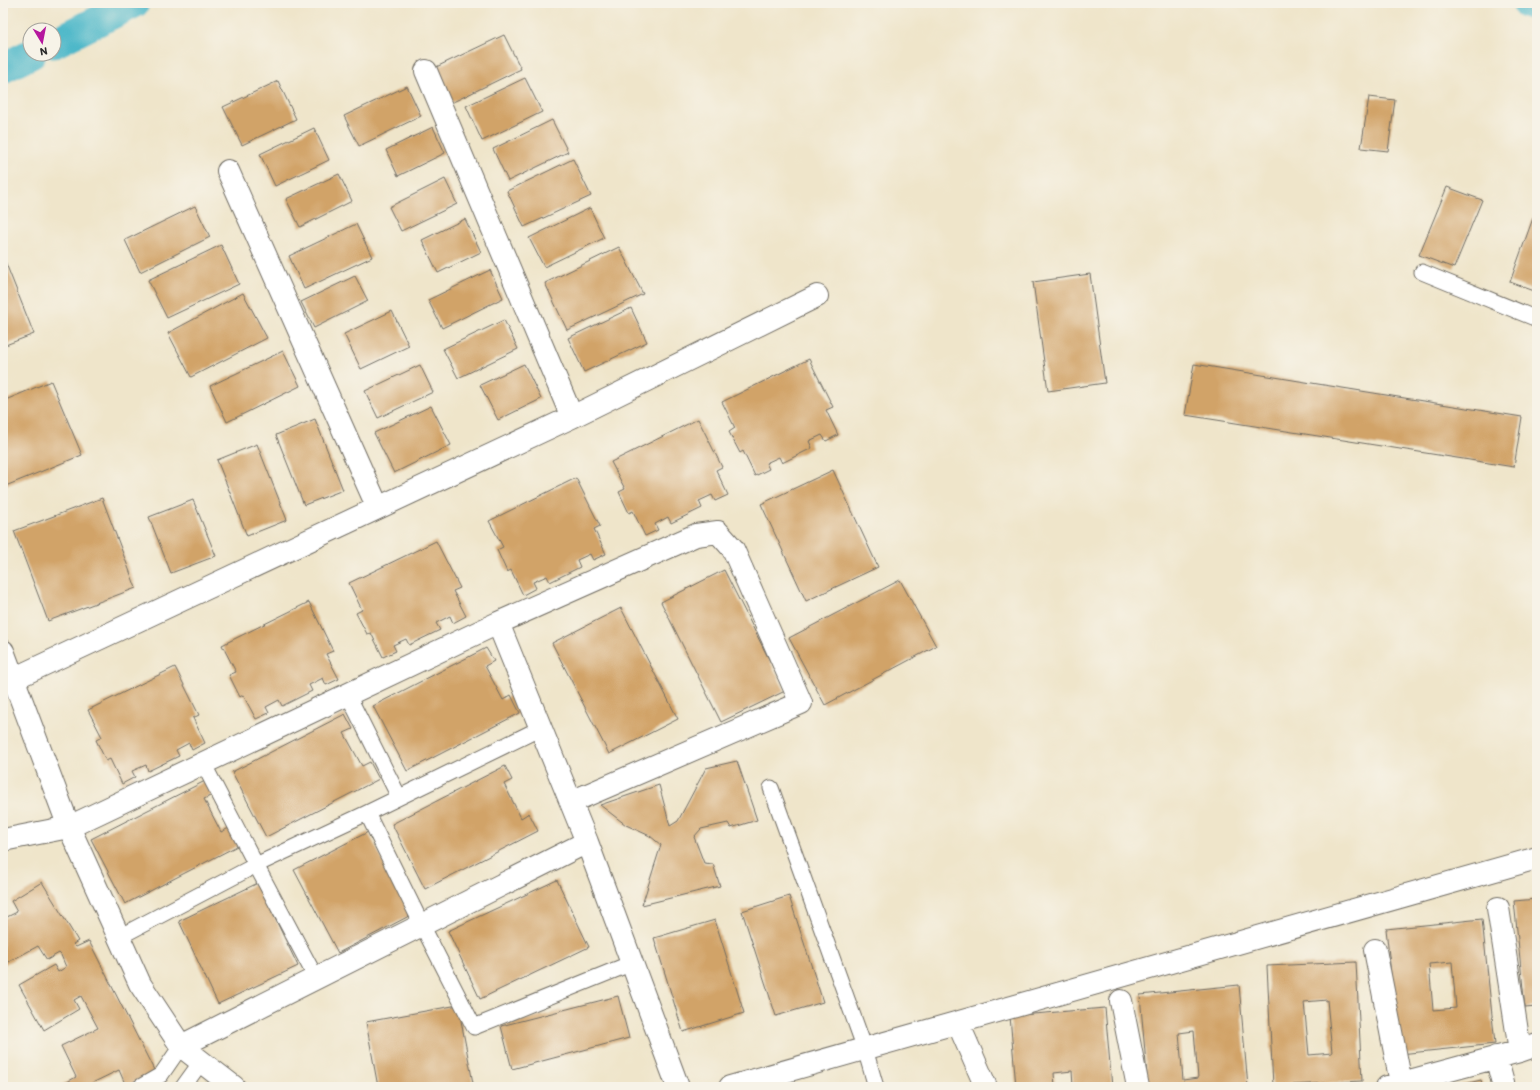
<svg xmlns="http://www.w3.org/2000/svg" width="1540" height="1090" font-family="Itim,sans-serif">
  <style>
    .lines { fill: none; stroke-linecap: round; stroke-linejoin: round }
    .canal { stroke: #4db8c9; stroke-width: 31 }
    .building { fill: #d1a368; fill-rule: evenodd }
    .lane-casing { stroke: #706c63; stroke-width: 17 }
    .street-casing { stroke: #706c63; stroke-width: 24 }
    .lane { stroke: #fff; stroke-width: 15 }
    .street { stroke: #fff; stroke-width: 22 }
  </style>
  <rect width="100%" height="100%" fill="#f7f3e8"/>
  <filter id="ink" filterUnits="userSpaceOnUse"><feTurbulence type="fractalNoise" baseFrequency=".025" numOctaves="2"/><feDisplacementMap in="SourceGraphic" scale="8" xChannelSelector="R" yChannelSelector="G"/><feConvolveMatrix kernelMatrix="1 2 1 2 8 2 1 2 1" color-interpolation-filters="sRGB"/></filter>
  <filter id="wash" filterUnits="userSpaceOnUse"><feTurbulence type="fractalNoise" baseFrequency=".012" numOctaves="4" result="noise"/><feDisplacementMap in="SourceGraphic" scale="16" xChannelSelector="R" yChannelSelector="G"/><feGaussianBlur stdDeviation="0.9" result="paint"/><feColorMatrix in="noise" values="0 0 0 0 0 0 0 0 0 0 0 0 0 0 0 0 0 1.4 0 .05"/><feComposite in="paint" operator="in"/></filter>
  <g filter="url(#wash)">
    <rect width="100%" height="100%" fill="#efe5ca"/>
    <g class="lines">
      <!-- canal -->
      <path class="canal" d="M1527,3l10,3
        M54,43l80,-40
        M3,68l28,-14"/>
    </g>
    <g id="blocks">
      <!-- building -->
      <path class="building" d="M504,35l17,34 -70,34 -17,-35z
        M525,78l17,34 -60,29 -16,-35z
        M278,81l18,38 -54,26 -19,-38z
        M407,86l14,30 -62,30 -15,-30z
        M1369,97l26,3 -7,51 -27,-3z
        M552,120l16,32 -60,29 -15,-32z
        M433,127l12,26 -47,23 -12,-26z
        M314,128l15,32 -54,26 -15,-32z
        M573,159l18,37 -67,31 -17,-36z
        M339,174l13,27 -52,26 -14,-28z
        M445,179l12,25 -56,27 -12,-24z
        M1447,187l35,13 -28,68 -35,-13z
        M195,206l15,31 -70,35 -15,-32z
        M1537,207v85l-27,-10z
        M590,208l14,30 -60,29 -15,-29z
        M465,219l16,33 -43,21 -16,-33z
        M356,224l16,33 -68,32 -15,-33z
        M221,245l18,39 -72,34 -19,-38z
        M619,247l24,47 -76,36 -22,-47z
        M3,256l31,78 -31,12z
        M490,270l13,28 -61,30 -14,-28z
        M1090,274l15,109 -57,8 -15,-109z
        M355,276l13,25 -54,27 -13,-26z
        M243,293l24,45 -76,39 -23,-44z
        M631,308l16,34 -63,30 -16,-34z
        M392,311l17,35 -48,23 -17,-35z
        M504,320l14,29 -60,29 -15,-29z
        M283,351l17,35 -73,36 -17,-36z
        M809,359l24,48 -7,3 12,25 -12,6 -4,-6 -13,6 3,7 -30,15 -3,-6 -13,6 3,6 -14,7 -12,-25 -3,2 -11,-21 6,-4 -13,-26z
        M524,364l17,35 -43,21 -18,-35z
        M1194,364l328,53 -8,50 -329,-52z
        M420,365l13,27 -55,26 -13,-27z
        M51,381l31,74 -79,32v-86z
        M431,406l20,39 -57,28 -20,-40z
        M315,419l28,71 -39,15 -28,-70z
        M698,419l24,48 -6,3 12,25 -13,6 -3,-6 -13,6 3,7 -31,15 -3,-6 -13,7 3,6 -13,6 -12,-25 -4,2 -10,-21 6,-3 -14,-27z
        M257,444l30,76 -40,16 -30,-76z
        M833,470l45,97 -72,34 -45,-97z
        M576,478l24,48 -6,3 12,25 -13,6 -3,-6 -13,6 3,7 -30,15 -3,-6 -14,6 3,6 -13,7 -12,-25 -4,2 -10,-22 6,-3 -14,-26z
        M102,498l34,90 -88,33 -34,-90z
        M193,500l23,56 -45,17 -22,-56z
        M436,541l24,47 -7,3 13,25 -13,7 -3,-7 -14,7 4,7 -31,15 -3,-6 -13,6 3,6 -13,6 -12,-24 -4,1 -11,-21 6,-3 -13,-27z
        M724,570l61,121 -64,31 -60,-120z
        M900,580l36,66 -111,59 -36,-67z
        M309,602l24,49 -7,3 13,25 -13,6 -3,-7 -14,7 3,6 -30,15 -3,-6 -13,7 3,6 -13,6 -13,-24 -3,2 -11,-22 7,-3 -14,-27z
        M621,608l57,111 -69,35 -57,-111z
        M486,648l8,13 -9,5 18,34 8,-5 9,18 -113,58 -34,-65z
        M175,667l24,48 -6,3 12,25 -13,7 -3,-7 -13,7 3,6 -31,15 -2,-6 -14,6 3,6 -13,7 -12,-25 -4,2 -10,-21 6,-3 -14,-27z
        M345,714l8,15 -9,4 18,33 8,-4 9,17 -113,58 -34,-65z
        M737,761l20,59 -26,8 -3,-5 -27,6 -7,8 10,26 9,1 7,22 -78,19 19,-60 -11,-9 -24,-11 -26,-20 59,-20 11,41 8,-5 28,-53z
        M505,766l7,14 -8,4 17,34 8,-5 9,18 -113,58 -33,-65z
        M205,781l7,14 -8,4 17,33 8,-4 10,17 -114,59 -34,-65z
        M368,832l43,83 -73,38 -44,-83z
        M557,880l32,67 -109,52 -32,-68z
        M42,882l36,59 -5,3 3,3 13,-6 66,131 -29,14 -7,-16 -29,14 2,3h-34l18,-10 -15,-31 37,-18 -17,-32 -7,4 5,9 -35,21 -25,-45 35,-20 4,7 8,-5 -5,-12 -2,-2 -12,7 -9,-14 -35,19v-46l14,-7 -6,-11z
        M258,883l40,83 -80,38 -39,-83z
        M789,896l34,106 -47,14 -34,-105z
        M1537,899v108l-12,1 -11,-107z
        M1482,919l13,125 -95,10 -14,-125zM1452,962l4,46 -23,2 -4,-46z
        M715,920l29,93 -61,19 -29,-94z
        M1356,962l6,119 -89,5 -6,-120zM1327,1000l5,53 -23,2 -5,-53z
        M1239,985l9,102h-100l-8,-92zM1194,1031l4,47 -15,2 -4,-47z
        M618,996l11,42 -117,31 -11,-43z
        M458,1005l15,78 -20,4h-75l-12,-65z
        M1105,1008l7,79h-39l-1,-16 -18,2 1,14h-39l-6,-71z
        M1481,1080l2,7h-27v-1z"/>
    </g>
  </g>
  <g filter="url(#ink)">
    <use href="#blocks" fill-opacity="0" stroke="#706c63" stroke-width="1"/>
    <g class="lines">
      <!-- lane casing -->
      <g class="lane-casing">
        <path id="lane" d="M1422,272l115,47
          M348,695l51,102
          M203,763l53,102 111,-52 174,-85
          M771,788l94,261 11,38
          M367,813l55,112 52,102 158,-64
          M119,937l137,-72 60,113
          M140,1087l21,-12 20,-29
          M183,1087l18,-25"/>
      </g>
      <!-- street casing -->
      <g class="street-casing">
        <path id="street" d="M426,71l146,346
          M228,171l150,337
          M498,623l89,219 91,245
          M3,651l66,176 71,157 41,62 53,41
          M13,679l559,-262 245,-121
          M3,840l66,-13 429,-204 198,-88 22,-3 15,17 68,154 -230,99
          M1498,908l22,143
          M1375,950l26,133
          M1121,1001l17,86
          M958,1023l28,64
          M181,1046l406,-204
          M1496,1057l8,30
          M730,1087l807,-229
          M1387,1087l133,-36 17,-6"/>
      </g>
      <!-- lane -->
      <use href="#lane" class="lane"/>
      <!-- street -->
      <use href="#street" class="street"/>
    </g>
  </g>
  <!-- margin -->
  <rect width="1540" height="1090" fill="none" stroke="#f7f3e8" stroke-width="16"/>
  <!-- north arrow -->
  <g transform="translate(42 42) rotate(170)"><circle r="19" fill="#f7f3e8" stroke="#a5a39c"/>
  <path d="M0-3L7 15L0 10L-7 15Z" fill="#b5179e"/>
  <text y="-6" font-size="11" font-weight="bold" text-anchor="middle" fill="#2b2b2b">N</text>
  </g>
</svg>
